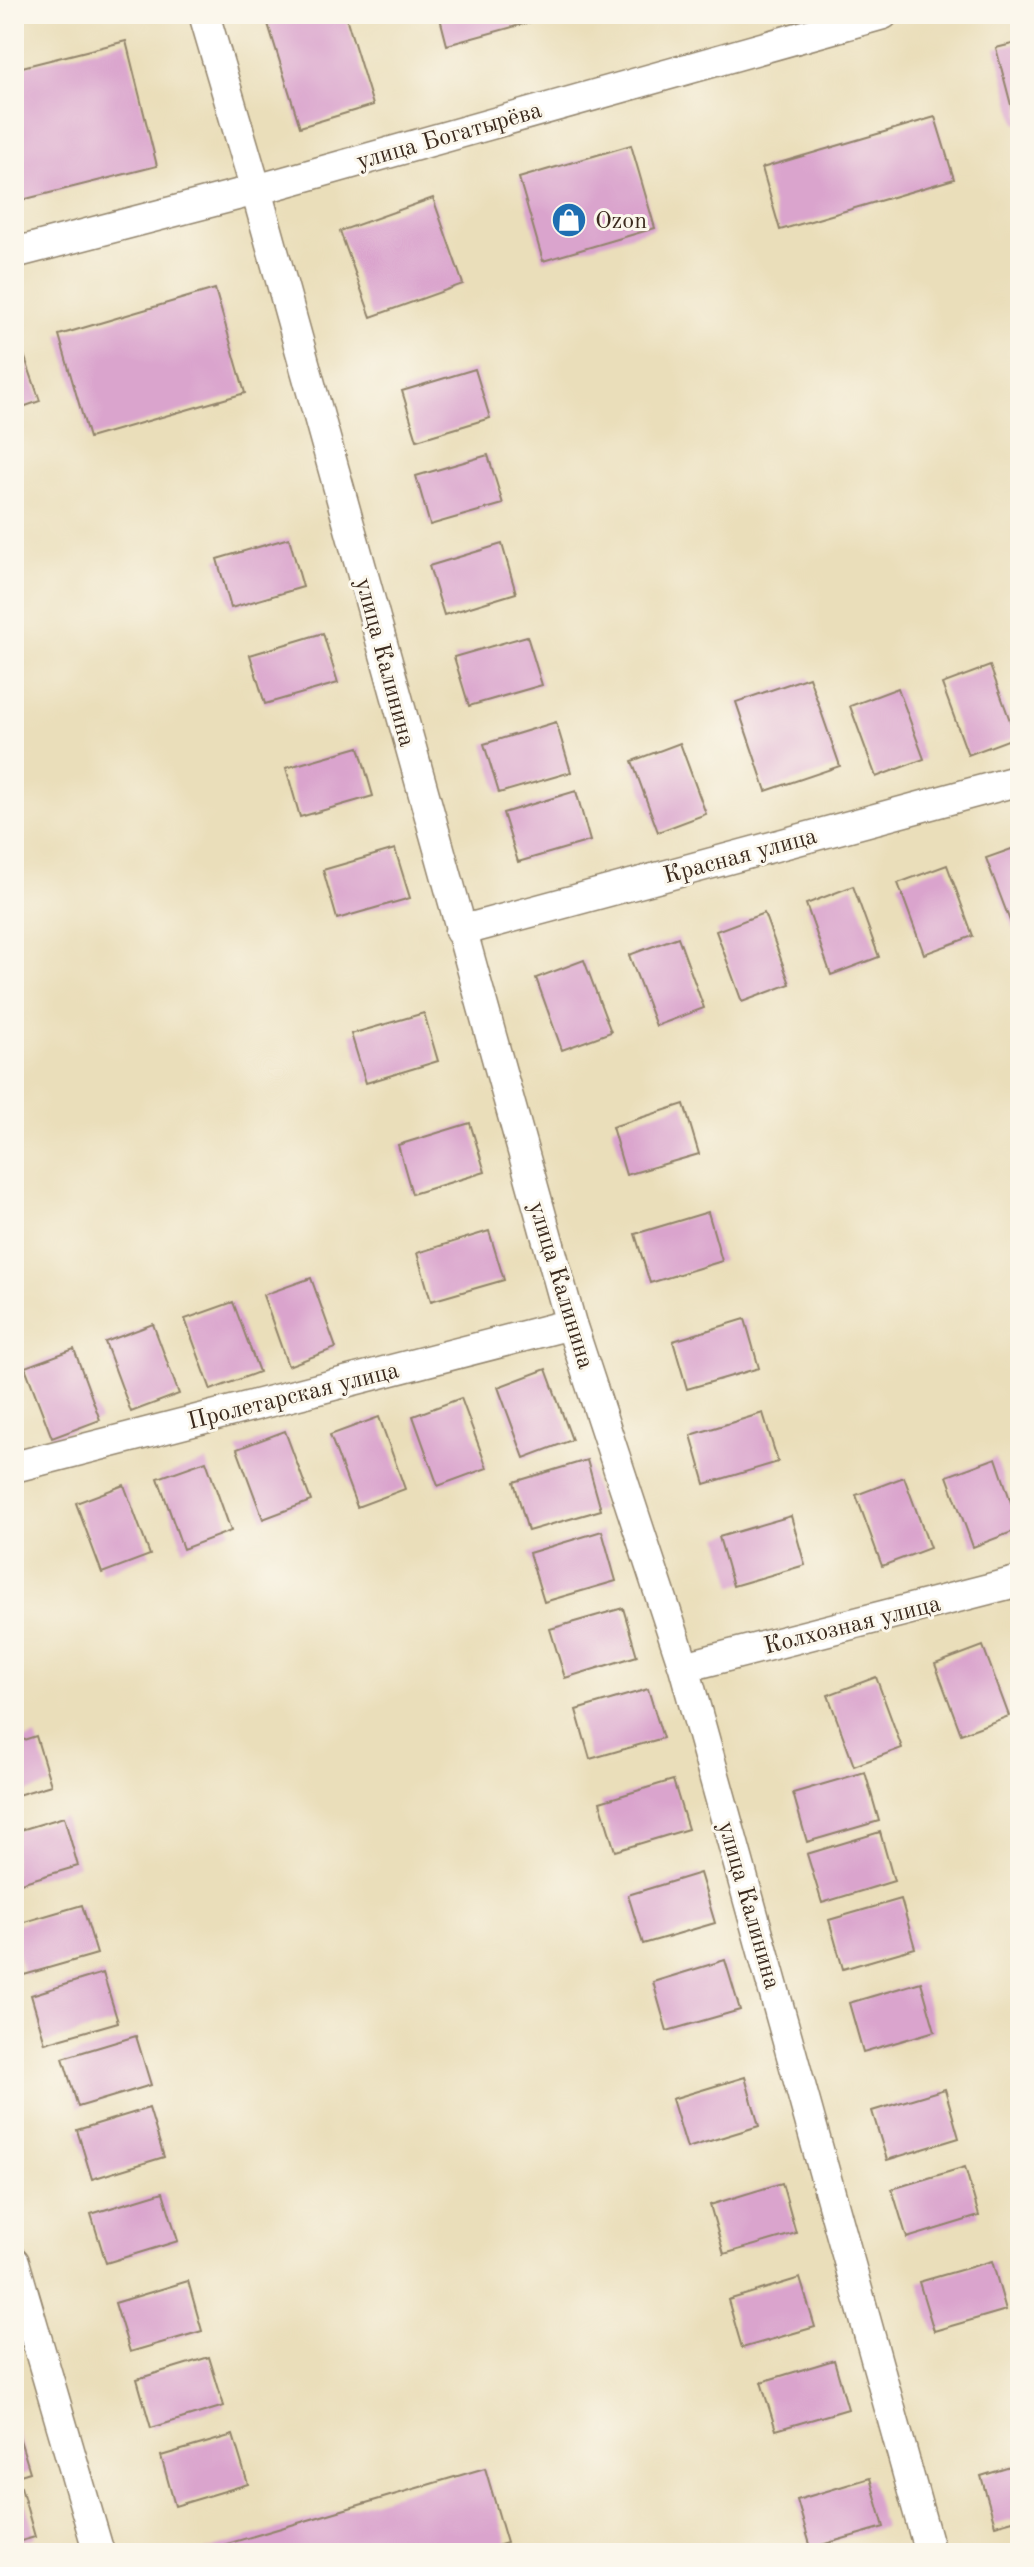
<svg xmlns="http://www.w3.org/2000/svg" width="1034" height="2567" font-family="'Old Standard TT',serif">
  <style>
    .building { fill: #daa4cd }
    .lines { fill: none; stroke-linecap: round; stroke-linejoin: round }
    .minor-casing { stroke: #92846c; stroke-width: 33 }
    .minor { stroke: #fff; stroke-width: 30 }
    .labels { text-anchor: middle; stroke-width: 6; stroke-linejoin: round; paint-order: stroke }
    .street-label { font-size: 24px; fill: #3b2a1e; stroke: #fbf7ec }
    .poi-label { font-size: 24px; fill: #3b2a1e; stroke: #fbf7ec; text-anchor: start }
  </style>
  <rect width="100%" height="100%" fill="#fbf7ec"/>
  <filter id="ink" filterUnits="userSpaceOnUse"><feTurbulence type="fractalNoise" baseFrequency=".0125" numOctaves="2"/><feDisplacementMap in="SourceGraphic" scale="16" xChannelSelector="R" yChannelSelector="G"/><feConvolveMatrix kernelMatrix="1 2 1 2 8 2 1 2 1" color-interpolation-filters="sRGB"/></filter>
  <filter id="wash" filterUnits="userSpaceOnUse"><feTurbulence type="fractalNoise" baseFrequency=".006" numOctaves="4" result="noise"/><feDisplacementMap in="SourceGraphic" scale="32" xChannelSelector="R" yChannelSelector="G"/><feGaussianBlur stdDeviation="1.8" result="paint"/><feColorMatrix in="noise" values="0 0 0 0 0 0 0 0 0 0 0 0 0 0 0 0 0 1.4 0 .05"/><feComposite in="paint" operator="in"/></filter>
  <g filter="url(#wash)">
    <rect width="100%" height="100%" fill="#eadeba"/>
    <g id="blocks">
      <!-- building -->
      <path class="building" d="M265,14h80l28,91 -73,22z
        M439,14h117v1l-109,30z
        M126,41l31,125 -143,36v-133z
        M1020,42v81l-4,1 -20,-76z
        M935,117l19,62 -174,51 -18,-62z
        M631,145l24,83 -112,33 -24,-83z
        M433,198l30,86 -92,33 -31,-86z
        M215,289l30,104 -156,45 -30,-103z
        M14,326l26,75 -26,9z
        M475,369l15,49 -73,22 -15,-49z
        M488,455l15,49 -73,21 -14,-49z
        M289,538l14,49 -72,21 -14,-49z
        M502,544l14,49 -72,22 -15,-49z
        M323,633l15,50 -73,21 -15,-49z
        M527,636l15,49 -73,21 -15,-49z
        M990,666l26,71 -48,18 -26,-71z
        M809,677l31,89 -74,25 -30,-89z
        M898,688l26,71 -48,18 -26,-71z
        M556,722l15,50 -72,21 -15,-49z
        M680,743l26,71 -48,18 -26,-71z
        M359,747l14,49 -73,21 -14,-49z
        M576,791l14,50 -72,21 -15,-49z
        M1020,846v80l-7,3 -27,-71z
        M395,849l15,49 -73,21 -14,-49z
        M947,865l26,71 -49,18 -26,-71z
        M853,886l26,71 -48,18 -25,-71z
        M764,913l26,71 -48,18 -26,-71z
        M678,937l26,71 -48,18 -27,-71z
        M584,960l27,72 -49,18 -26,-72z
        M424,1013l14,48 -72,22 -15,-49z
        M684,1104l15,50 -73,21 -14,-48z
        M470,1123l15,49 -73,22 -14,-49z
        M708,1212l14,49 -72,22 -15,-49z
        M489,1231l15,49 -73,21 -14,-48z
        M311,1278l25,70 -48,18 -25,-71z
        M233,1302l26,70 -48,18 -26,-71z
        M745,1319l14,49 -72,21 -14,-48z
        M153,1324l26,70 -48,18 -26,-70z
        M74,1349l26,71 -48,18 -27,-71z
        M546,1369l26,71 -48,18 -26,-71z
        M461,1398l26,70 -49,18 -25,-70z
        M763,1413l15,49 -73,22 -14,-49z
        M379,1417l26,72 -48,18 -27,-72z
        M285,1431l26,70 -48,18 -26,-70z
        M996,1458l24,71 -47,18 -26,-71z
        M587,1460l14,50 -73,21 -14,-49z
        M206,1461l25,70 -48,18 -25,-71z
        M904,1477l26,71 -48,18 -26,-71z
        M124,1485l26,70 -48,18 -26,-70z
        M791,1516l14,49 -72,21 -14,-49z
        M602,1531l14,50 -72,21 -15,-49z
        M623,1608l14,48 -72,22 -15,-49z
        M983,1646l26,70 -48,18 -26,-70z
        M876,1677l26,71 -48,18 -26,-71z
        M648,1689l15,49 -73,21 -14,-49z
        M36,1736l15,49 -37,11v-53z
        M865,1772l14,49 -72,21 -14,-49z
        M673,1780l15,49 -73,22 -15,-49z
        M64,1817l14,49 -64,19v-53z
        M880,1832l14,49 -72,22 -15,-49z
        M700,1873l15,50 -72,21 -15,-49z
        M901,1899l14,49 -72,21 -14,-49z
        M82,1905l15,49 -73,21 -10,-34v-16z
        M725,1960l15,50 -73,21 -14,-49z
        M103,1973l15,49 -73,21 -14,-48z
        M921,1982l14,49 -72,21 -14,-49z
        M136,2036l15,49 -73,22 -15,-49z
        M745,2077l14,49 -72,22 -15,-49z
        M945,2089l14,49 -72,22 -15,-49z
        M149,2108l15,49 -72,22 -15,-49z
        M965,2167l14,49 -72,22 -15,-49z
        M782,2183l14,50 -72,21 -14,-49z
        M163,2192l15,49 -72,22 -15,-49z
        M992,2261l14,49 -72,21 -15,-49z
        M800,2278l15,49 -73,21 -14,-48z
        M188,2281l14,50 -72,21 -15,-49z
        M209,2357l15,49 -73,22 -14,-49z
        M834,2360l14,49 -72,21 -15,-48z
        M14,2420l16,52 -16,5z
        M233,2435l15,49 -73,22 -14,-50z
        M1020,2464v54l-25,7 -14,-49z
        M485,2468l22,75 -34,10h-277z
        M870,2478l14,49 -73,21 -14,-48z
        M21,2487l14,50 -21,6v-54z"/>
    </g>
  </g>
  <g filter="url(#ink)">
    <use href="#blocks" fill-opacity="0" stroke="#92846c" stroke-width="2"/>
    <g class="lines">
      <!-- minor casing -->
      <g class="minor-casing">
        <path id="minor" d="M204,14l52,176 315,1134 113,343 246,886
          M14,253l242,-63 627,-176
          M460,931l560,-151
          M14,1467l557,-143
          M684,1667l336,-86
          M14,2262l85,291"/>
      </g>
      <!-- minor -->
      <use href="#minor" class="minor"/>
    </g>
  </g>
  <!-- icons -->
  <defs>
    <g id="shop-disc" transform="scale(1.8)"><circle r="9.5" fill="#1f6fb2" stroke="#fbf7ec"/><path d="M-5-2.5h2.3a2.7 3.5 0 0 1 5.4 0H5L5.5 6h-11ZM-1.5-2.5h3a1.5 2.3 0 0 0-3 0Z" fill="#fff"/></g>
  </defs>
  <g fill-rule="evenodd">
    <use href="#shop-disc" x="569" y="220"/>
  </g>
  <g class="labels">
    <!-- street labels -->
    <g class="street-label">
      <text transform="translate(449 135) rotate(-16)" y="8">улица Богатырёва</text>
      <text transform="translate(386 662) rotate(75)" y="8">улица Калинина</text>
      <text transform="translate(740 855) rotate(-15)" y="8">Красная улица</text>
      <text transform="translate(562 1285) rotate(73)" y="8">улица Калинина</text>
      <text transform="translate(293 1395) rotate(-14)" y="8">Пролетарская улица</text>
      <text transform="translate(852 1624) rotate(-14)" y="8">Колхозная улица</text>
      <text transform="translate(750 1905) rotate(74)" y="8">улица Калинина</text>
    </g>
    <!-- poi labels -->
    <g class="poi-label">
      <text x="595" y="228">Ozon</text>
    </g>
  </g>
  <!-- margin -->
  <rect width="1034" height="2567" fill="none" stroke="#fbf7ec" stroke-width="48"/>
</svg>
